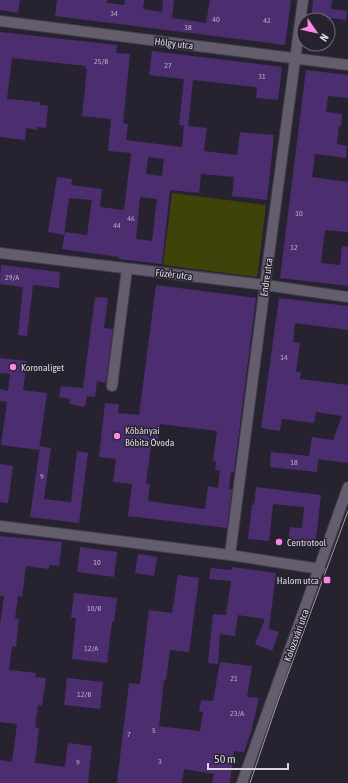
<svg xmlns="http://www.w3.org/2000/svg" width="348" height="783" font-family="'Asap Condensed',sans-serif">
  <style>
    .green { fill: #3f4209 }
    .building { fill: #4c2e70; fill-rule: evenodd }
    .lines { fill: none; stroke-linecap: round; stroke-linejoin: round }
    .minor-casing { stroke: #44404c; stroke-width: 12 }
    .minor { stroke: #645d6e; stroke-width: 10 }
    .tram { stroke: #a29faa; stroke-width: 1 }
    .poi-dot { fill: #fb87e6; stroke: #272230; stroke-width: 1.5 }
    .labels { text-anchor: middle; stroke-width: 3; stroke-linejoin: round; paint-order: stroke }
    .number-label { font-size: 8px; fill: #b6acc4 }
    .street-label { font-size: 10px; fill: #d9d6e0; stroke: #272230 }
    .poi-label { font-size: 10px; fill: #d9d6e0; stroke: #272230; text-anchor: start }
  </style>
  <rect width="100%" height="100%" fill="#272230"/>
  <!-- green -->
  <path class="green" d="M172,193l94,12 -9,72 -94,-12z"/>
  <!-- building -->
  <path class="building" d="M0,0h20l-2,13 -18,-3z
    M57,0h50v3l17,2 1,-5h19l-1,9 19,3 1,-12h11l-2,18 34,5 4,-23h81l-6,45 -230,-29z
    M313,0h19l-1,9 16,2 -1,9 -15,-2v2h-20z
    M0,32l117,13 -1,8 14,1 -7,69 5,1 -2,16 56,7 2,-21h2l-7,-1 5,-46 -35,-4 3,-24 130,16 -4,33 -22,-2 1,-11 -64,-7 -5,46 19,2 -3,23 33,4 3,-23 34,3 -7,65 -35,-4 2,-19 -33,-3 -2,19 -29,-3 -8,74 -43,-5v-2l-57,-8 3,-17 22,3 5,-35 -23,-2 -5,37 -16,-3 9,-55 15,2 -1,6 31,4 -2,18 24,3 7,-57 -23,-2 3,-32 -29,-3 5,-47h-2l1,-3 -74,-8 -5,41 33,3v3l8,1 -2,22 -9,-1v3l-11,-2 -1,12 -25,-3zM148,157l16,2 -2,17 -16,-2zM140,197l17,2 -5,42 -16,-2z
    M306,70l42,5v23l-20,-2 -2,16 16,2 -1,12h-2l-2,18 10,2 -1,12 -31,-4 -3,23 36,5v50l-23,-2 -4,33 19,2 2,-19 6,1v39l-68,-8z
    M1,265l59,7 -1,16 -26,-3 -6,51 -9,-1 5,-48 -23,-3z
    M156,285l100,13 -22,174h-3l-2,17h3l-5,39 -99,-12 4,-32 -19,-2 3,-23 -17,-2 6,-54 14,1 -1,9 21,2zM160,424l57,7 -4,30h3l-1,9h5l-2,18 -10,-2 -3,23 -57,-8 2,-17 -4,-1 6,-44 6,1z
    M95,297l13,1 -4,30 9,1 -7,54 -9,-2 -2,16 -8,-1 -2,11 -16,-3 1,-5 -11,-2 2,-11 22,2z
    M279,298l69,8v24l-53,-7 -2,19 7,1 -4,29h5l-1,7 48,6v78l-30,-4 -1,13 -47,-5 1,-15 38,4 3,-19 21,3 9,-24 -26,-4 -2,11 -32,-4 -2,12 -19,-3z
    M0,358l27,3 -4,29 24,3 -8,57 -38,-5 6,-43 -7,-1v-12l8,2 2,-17 -10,-1z
    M40,446l11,2 -7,51 27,3 6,-51 11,2 -9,70 -49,-6z
    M0,464l13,2 -5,37 -8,-1z
    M256,487l65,8 -6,52 -27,-3 2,-17 12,1 2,-21 -31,-3 -4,37 -21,-2 4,-34h2z
    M0,536l62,6 -3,24 -10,-1v4l-23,-3 -4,31 -4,-1 -3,22 4,1 -3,28 -4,-1 -3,24 27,3 -1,4 11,1 -4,28 -4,-1 -3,22 4,1 -4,35 30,4 3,-24 24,3 -4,37h-88v-23l12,2 5,-38 -17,-2v-97l4,-29h-4z
    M80,547l37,5 -3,25 -37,-5z
    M138,554l19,3 -3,19 -19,-3z
    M232,567l44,6 -7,56 10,3 -7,19 -17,-7 10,-25 -27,-4 -3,21 -15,-2 -2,30 -10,-1 5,-49 13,1 5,-34 -22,-2 2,-11 21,2z
    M178,575l21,3 -10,74 -19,-2 -4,30h-2l-5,46 41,5 3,-19 -4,-1 2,-11 12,1 7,-39 32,4 -5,31 12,1 -8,34 -7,20 -10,-1 -4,32h-18l2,-9 -30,-5 -2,14h-65l12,-100 11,1 9,-74 23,3z
    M74,593l43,5 -3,24h-2l-5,41 -35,-4 4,-41h-5z
    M67,678l36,4 -3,27 -36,-4z"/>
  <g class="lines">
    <!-- minor casing -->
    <g class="minor-casing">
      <path id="minor" d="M0,21l348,44
        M0,253l265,32 83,12
        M112,386l15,-117
        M0,526l230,29 90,14
        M230,555l35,-270 38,-285
        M242,783l106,-296"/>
    </g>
    <!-- minor -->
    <use href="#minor" class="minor"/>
    <!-- tram -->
    <path class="tram" d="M250,783l28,-82 70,-190"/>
  </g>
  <!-- markers -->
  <g class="poi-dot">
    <circle cx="13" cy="367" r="4"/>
    <circle cx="117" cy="436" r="4"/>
    <circle cx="279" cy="542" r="4"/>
    <rect x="323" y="576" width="8" height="8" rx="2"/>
  </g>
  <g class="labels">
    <!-- number labels -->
    <g class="number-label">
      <text x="114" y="16">34</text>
      <text x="216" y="22">40</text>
      <text x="267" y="23">42</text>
      <text x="188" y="30">38</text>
      <text x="101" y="64">25/B</text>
      <text x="168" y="68">27</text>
      <text x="262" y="79">31</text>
      <text x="299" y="216">10</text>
      <text x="131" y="221">46</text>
      <text x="117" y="228">44</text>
      <text x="294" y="250">12</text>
      <text x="12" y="280">29/A</text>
      <text x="284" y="360">14</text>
      <text x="294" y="465">18</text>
      <text x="42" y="479">9</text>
      <text x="97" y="565">10</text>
      <text x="94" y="611">10/B</text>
      <text x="91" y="651">12/A</text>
      <text x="234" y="681">21</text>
      <text x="84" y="697">12/B</text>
      <text x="237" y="716">23/A</text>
      <text x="154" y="733">5</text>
      <text x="129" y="737">7</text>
      <text x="160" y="764">3</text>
      <text x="78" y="765">9</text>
    </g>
    <!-- street labels -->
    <g class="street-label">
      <text transform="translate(174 43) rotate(7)" y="4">Hölgy utca</text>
      <text transform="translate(174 274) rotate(7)" y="4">Füzér utca</text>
      <text transform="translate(266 277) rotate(-82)" y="4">Endre utca</text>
      <text transform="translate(296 635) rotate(-70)" y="4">Kolozsvári utca</text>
    </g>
    <!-- poi labels -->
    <g class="poi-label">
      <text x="21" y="371">Koronaliget</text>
      <text x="125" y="434">Kőbányai<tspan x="125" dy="12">Bóbita Óvoda</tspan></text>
      <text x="287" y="546">Centrotool</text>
      <text x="319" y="584" text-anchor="end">Halom utca</text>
    </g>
  </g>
  <!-- north arrow -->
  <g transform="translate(316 32) rotate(124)"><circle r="19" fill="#272230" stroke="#6e6a76"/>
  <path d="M0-3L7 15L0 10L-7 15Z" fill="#fb87e6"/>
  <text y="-6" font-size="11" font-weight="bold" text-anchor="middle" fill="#d9d6e0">N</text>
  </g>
  <!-- scale -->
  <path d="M208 763v6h80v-6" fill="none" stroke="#d9d6e0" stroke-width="2"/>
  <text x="214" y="763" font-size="12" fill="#d9d6e0" stroke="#272230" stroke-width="3" paint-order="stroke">50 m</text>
</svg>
